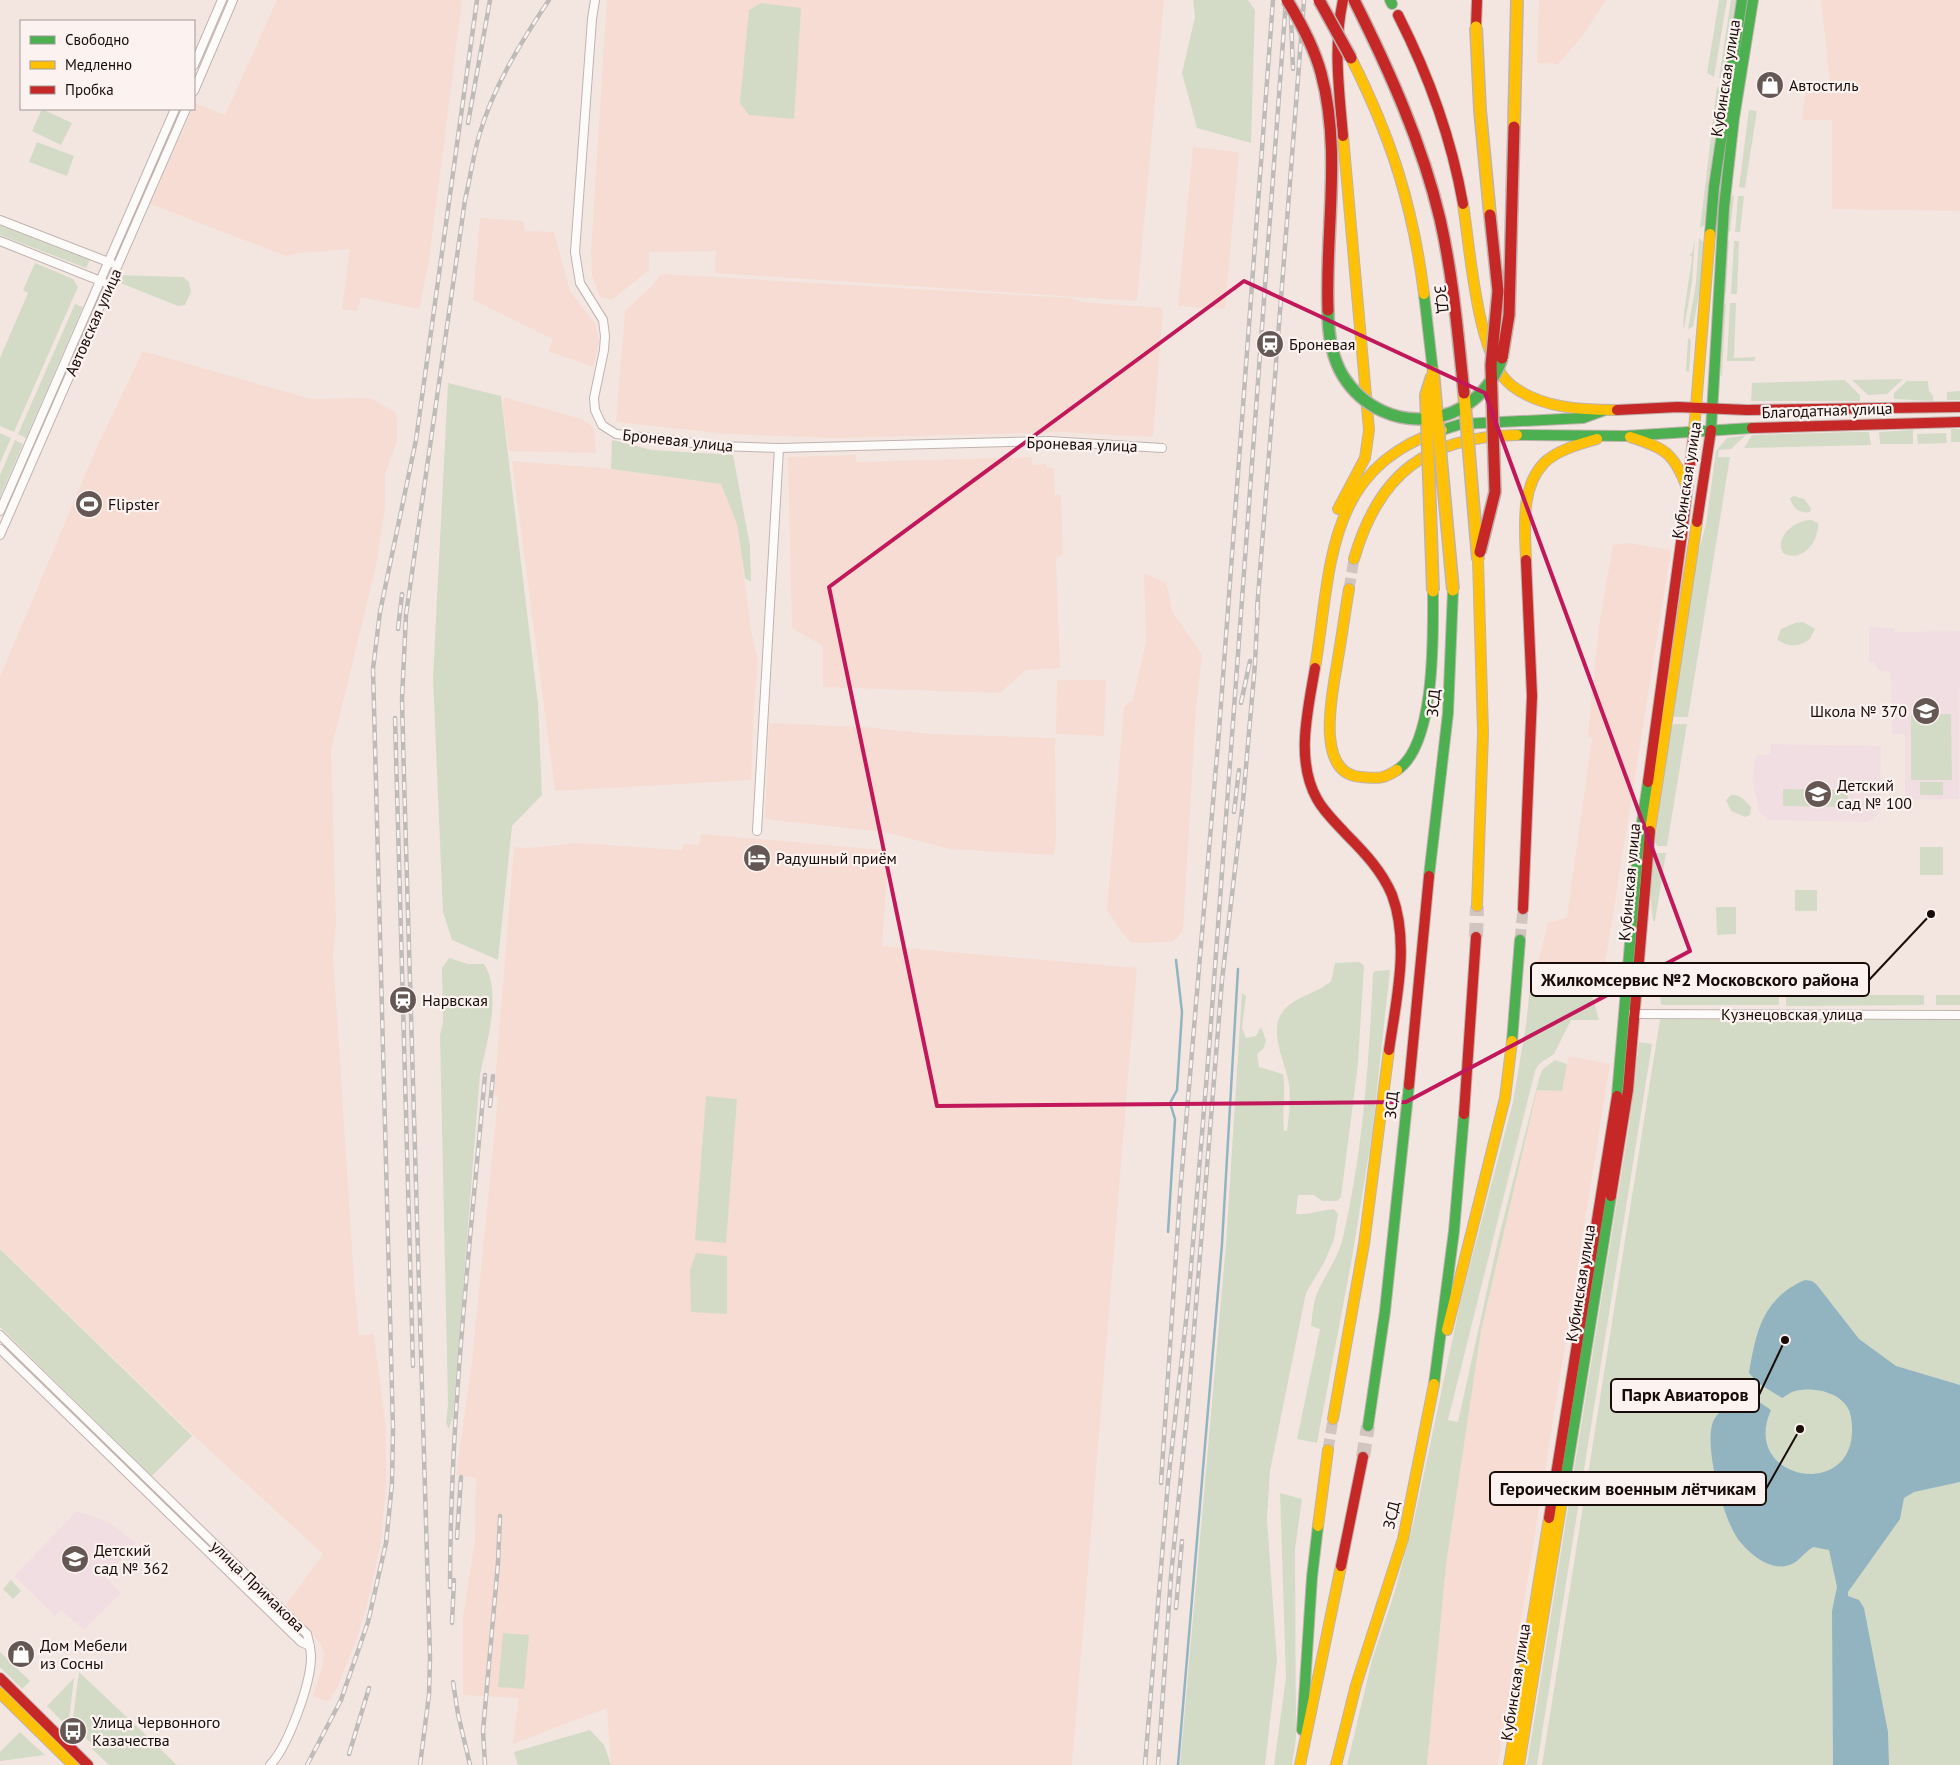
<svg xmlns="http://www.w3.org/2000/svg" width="1960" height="1765" font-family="'PT Sans',sans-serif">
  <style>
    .built { fill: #f6dcd2 }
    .education { fill: #f1dee2 }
    .green { fill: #d3dbc7 }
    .water { fill: #92b4c0 }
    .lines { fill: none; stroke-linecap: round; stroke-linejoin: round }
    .stream { stroke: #92b4c0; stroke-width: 2.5 }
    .primary-tunnel { stroke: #d2c5c0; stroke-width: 11; stroke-dasharray: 11 5.5; stroke-linecap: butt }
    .highway-tunnel { stroke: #d2c5c0; stroke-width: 14; stroke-dasharray: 14 7; stroke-linecap: butt }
    .street-casing { stroke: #c0b3af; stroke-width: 10 }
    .fast-casing { stroke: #c0b3af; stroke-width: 12 }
    .slow-casing { stroke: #c0b3af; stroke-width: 12 }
    .jam-casing { stroke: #c0b3af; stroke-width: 12 }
    .street { stroke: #fdfbfa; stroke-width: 8 }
    .fast { stroke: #4caf50; stroke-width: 10 }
    .slow { stroke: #ffc107; stroke-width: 10 }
    .jam { stroke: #c62828; stroke-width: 10 }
    .rail-casing { stroke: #bebbb9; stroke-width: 4.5 }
    .rail { stroke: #fcf3f1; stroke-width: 2.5; stroke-dasharray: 8; stroke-linecap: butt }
    .fast-bridge-casing { stroke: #c0b3af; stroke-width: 14; stroke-linecap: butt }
    .slow-bridge-casing { stroke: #c0b3af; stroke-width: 14; stroke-linecap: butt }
    .jam-bridge-casing { stroke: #c0b3af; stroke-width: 14; stroke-linecap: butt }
    .fast-bridge { stroke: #4caf50; stroke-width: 11 }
    .slow-bridge { stroke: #ffc107; stroke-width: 11 }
    .jam-bridge { stroke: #c62828; stroke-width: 11 }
    .marked { fill: none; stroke: #c2185b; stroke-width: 4; stroke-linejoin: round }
    .labels { text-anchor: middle; stroke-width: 4.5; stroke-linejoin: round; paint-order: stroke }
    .street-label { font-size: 16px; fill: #190c08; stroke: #fcf3f1 }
    .poi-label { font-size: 16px; fill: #190c08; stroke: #fcf3f1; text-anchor: start }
    .leader { fill: none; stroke: #190c08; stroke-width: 2 }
    .callout-dot { fill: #190c08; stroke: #fcf3f1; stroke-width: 2 }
    .callout { fill: #fcf3f1; stroke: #190c08; stroke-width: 2 }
    .callout-label { font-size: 18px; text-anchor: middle; font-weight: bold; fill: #190c08 }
  </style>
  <rect width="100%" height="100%" fill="#f3e6e1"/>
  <!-- built -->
  <path class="built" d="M277,0h185l-33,261 -10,48 -58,-12 -4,14 -15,-2 8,-60 -52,4 -12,3 -136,-52 45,-101 30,12z
    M607,0h557l-27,301 -422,-28 1,-22 -67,1v18l-37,30 -12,-3 -8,-21 -1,-25z
    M1539,0h67l-25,38 -23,26 -21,-1z
    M1821,0h139v211l-128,-2v-89h-30l4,-32 25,1z
    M1193,147l46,5 -14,157 -47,-3z
    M480,218l43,3 2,10 29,1 16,59 26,34 3,17 -6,25 -45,-16 5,-12 -80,-39z
    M661,274l410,24 10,4 82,6 -10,129 -91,-5 -227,6 -108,-4 -111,-12 9,-111 27,-25z
    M143,351l168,48 59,-1 25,14 2,8v21l-12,33v33l-9,60 -45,183 5,174 -3,31 22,339 4,41 15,-1 12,96v53l-5,59 -13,59 -11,37 -20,50 -9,14 -15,-6 9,-29 2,-12 -3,-11 -35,-39 37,-51 -130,-119 -193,-187v-571l96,-228z
    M504,397l78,22 8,5 4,6 2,23 -87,-2 -6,-44z
    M856,455v7l176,-5v8l15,-1v4h7l1,27h6l2,60 -7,3 4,110 -34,2 -26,23 -177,-6v-41l-31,-18 -4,-171z
    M512,461l90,7 119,16 16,40 14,106 7,31 -4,41 -3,78 -196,11z
    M1628,543l43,7 -68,427 -31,-3 -35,-7 11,-44 19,-6 25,-178 -4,-4 11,-109 14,-81z
    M1144,573l22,10 7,30 29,41 -6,54 -13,224 -11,10 -40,1 -9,-9 -16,-24 17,-203 9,-7 13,-59z
    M1057,680h49l-2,56 -48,-2z
    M769,723l94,4 68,7 124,4 1,101 -2,16 -104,-6 -65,-17 -114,-12 -6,-3z
    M701,834l182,16 5,7 -6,89 255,22 -65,797h-461l-4,-57 -94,36 6,-46 -56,-3v-78l12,-77 1,-62 -20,-3 16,-113 26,-265 -4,-1 20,-249 14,1 50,-5 104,7 1,-6 16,1z
    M1569,1056l41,8 -112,701h-71l19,-200 35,-234 56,-241 28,-16z"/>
  <!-- education -->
  <path class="education" d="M1869,627l25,1v4l66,-1 -1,168 -54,1v-66h-13l-1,-62 -13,-2 -4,-8h-5z
    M1771,744l110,2 -1,63 -6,10 -7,3 -100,-2 -8,-9 -7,-32 4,-24h15z
    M77,1511l32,11 27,21 -31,34 16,16 -37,37 -23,-20 -6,6 -41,-40z"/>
  <!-- green -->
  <path class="green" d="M1193,0h55l7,10 -4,133 -54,-15 -15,-55 13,-56z
    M1719,0h8l-13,77 -7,-4z
    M1731,0h6l-13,77 -5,1z
    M761,3l40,5 -7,111 -45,-4 -9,-12 9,-93z
    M1717,87l5,2 -17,136 -5,3z
    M42,109l30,14 -11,22 -29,-14z
    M1749,110l8,1 -12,77 -6,-1z
    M37,142l37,14 -7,20 -38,-14z
    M1734,195l-4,37 -3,-3 3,-31z
    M1738,196h6l-4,36h-5z
    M0,225l90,35 -4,8 -86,-33z
    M1695,238l-3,44 -8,47c-3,-7 7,-59 8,-72l-3,-2 3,-2z
    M1699,238l5,4 -3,41 -8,44 -5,2 8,-46z
    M1729,240l-3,54 -2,-1 2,-51z
    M1734,241h5l-2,53h-6z
    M35,263l38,16 5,8 -64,145 -14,-6v-68l28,-65 -5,-3z
    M118,275l65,2 6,5 2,10 -6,13 -7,1 -60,-24 -2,-4z
    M1726,303l-4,73h-1l3,-71z
    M1730,303h6l-2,55 22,-1 -2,4h-27z
    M75,304l8,3 -57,131 -8,-4z
    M1688,338l3,2 -2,32 -3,-1z
    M1903,379l-16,15 -19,1 -16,-15z
    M1845,380l15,15v6h-109l1,-18z
    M1907,381h21l1,10 4,5v5l-39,-2v-6z
    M448,383l53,13 37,308 4,91 -30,31 -14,134 -46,-20 -9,-28 -10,-234z
    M1960,391v9h-13v-8z
    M1951,429h9v13h-9z
    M1913,430v14h-33l-1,-12z
    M1855,432h14l2,13 -127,3 8,-13z
    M0,433l11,5 -11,25z
    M1946,433l1,10 -29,1 -1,-10z
    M1746,435l-15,14 -12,1 -1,7h12l-42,260h-13l-3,-2 23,-150 11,-41 10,-73 11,-13z
    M15,440l8,4 -23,53v-22z
    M612,440l40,10 81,5 17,91 1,36 -6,-4 -8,-54 -16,-40 -110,-15z
    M1794,496l10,3 7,9 -1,4c-10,2 -18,-4 -20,-14z
    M1812,520l6,3c2,17 -16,41 -35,30 -9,-17 14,-34 29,-33z
    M1795,623l8,-1 12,7 -5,10c-11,8 -23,9 -33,0l4,-10z
    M1951,714l1,66h-41v-65z
    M1674,724h13l-20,122h-9l-3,-3 15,-116z
    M1920,782h23v13h-23z
    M1783,789l65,1v17l-65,-1z
    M1731,795c9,-1 14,5 20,12l-1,8 -5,2 -14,-6 -5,-11z
    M1920,847h23v28h-23z
    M1657,853h9l-11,68h-2l-3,-29 4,-37z
    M1795,890h22v21h-22z
    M1716,907h20v27l-19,1z
    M449,958l19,6h16c18,28 3,79 -4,110l-27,342 -4,13 -3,-6 2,-19 -8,-369 3,-13 -1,-54z
    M1360,962l4,4 -6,98 -17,133 -4,4h-15l-8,-6h-16l-2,19c14,1 24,-4 38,-5l4,5 -4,25 -9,22 -19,32 -36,178 -3,48 10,142 -12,104h-85l46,-521 16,-251 4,3 -4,32 4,10 10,-2 5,-9 5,13 -2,8 -7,6 2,13 24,7c3,20 -1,38 1,57h3c2,-15 4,-32 2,-47 -4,-23 -22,-54 -5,-74 12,-14 34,-17 47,-29l4,-18z
    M1390,970l-18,165 -20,123 -35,185 -20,-4 23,-110 -9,-3c1,-9 2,-18 4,-27 7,-21 23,-39 28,-62 20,-86 26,-176 30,-264l2,-2z
    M1531,978c12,0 22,12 35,11 4,-1 9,-5 15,-7l8,2 10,36h-28l-17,34 -15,10 -4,7 -87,349 10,2 41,-186 41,-161 3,-6 12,-9 12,4 -5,27 -25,-1 -56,241 -35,234 -19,200h-80l25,-105 22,-66 19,-69 48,-226 52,-197 13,-77z
    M1779,995v10h-118l-1,-9z
    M1786,995h138v10l-138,1z
    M1936,995h24v10h-24z
    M1660,1019l300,1v745h-418z
    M1639,1042l13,2 -115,721h-10l102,-639z
    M706,1096l31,3 -11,144 -31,-3z
    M0,1249l192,187 -40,40 -152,-149z
    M696,1253l31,3v58l-36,-2 -1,-42z
    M1280,1493l22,6 -7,50 1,189 -4,27h-18l12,-88z
    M11,1580l10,11 -8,8 -10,-10z
    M503,1633l26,2 -5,54 -26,-2z
    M0,1652l30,29 -8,8 -22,-22z
    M79,1672l70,66 -58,5 -19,-17z
    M74,1678l-6,49 -21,-21z
    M590,1730l14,15 7,20h-93l-4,-13z
    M20,1732l25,23 -45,6v-9z
    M153,1742l24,23h-68l-18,-17z"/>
  <!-- water -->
  <path class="water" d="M1805,1280l7,1 5,4 42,54 37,27 64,19v97l-46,10 -10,6 -4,21 -52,73v4l11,4 5,8 24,124 1,33h-56l-1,-154 5,-24 -8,-37 -16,-3c-10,6 -15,17 -27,19 -19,4 -41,-16 -50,-30 -13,-20 -35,-98 -21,-118 6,-9 24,-21 34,-23l22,15c-33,73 94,94 80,7 -4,-24 -36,-31 -56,-26 -5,1 -9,5 -13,7l-24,-15 -9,-10c7,-42 14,-75 56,-93z"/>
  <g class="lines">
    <!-- stream -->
    <path class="stream" d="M1168,1232l7,-113 -5,-16 7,-13 5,-78 -6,-52
      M1178,1765l44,-521 16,-275"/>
    <!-- primary-tunnel -->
    <path class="primary-tunnel" d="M1349,589l5,-30
      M1520,940l3,-31
      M1328,1450l5,-31"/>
    <!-- highway-tunnel -->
    <path class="highway-tunnel" d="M1476,937l1,-31
      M1363,1457l5,-31"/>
    <!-- street casing -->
    <g class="street-casing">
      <path id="street" d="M595,0l-3,19 -17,233 5,31 23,37 2,16 -1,14 -10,48 1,12 7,15 14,9 102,12 61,2 270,-7 113,7
        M194,65l28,-65
        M194,91l39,-91
        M0,220l111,43
        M0,241l103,41
        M0,511l175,-402
        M0,535l186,-426
        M757,831l22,-383
        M1629,1014l331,1
        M0,1335l307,299c2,8 4,16 4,23 0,26 -23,90 -41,108
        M0,1349l301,293 9,4"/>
    </g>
    <!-- fast casing -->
    <g class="fast-casing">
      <path id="fast" d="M1390,0l2,4
        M1710,234l4,-47 28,-187
        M1424,294l9,78
        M1442,430l19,-6 122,-6 22,-8
        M1711,430l13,-223 10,-89 19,-118
        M1517,435l108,1 127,-8
        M1397,770c39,-25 36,-136 36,-179
        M1429,876l19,-163 5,-123
        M1512,1041l8,-101
        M1617,1096l21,-246 10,-68
        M1434,1384l20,-153 10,-117
        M1368,1426l17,-115 24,-226
        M1564,1488l47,-292
        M1302,1730l10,-153 6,-51"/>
    </g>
    <!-- slow casing -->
    <g class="slow-casing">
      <path id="slow" d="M1351,58c40,79 62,148 73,236
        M1463,204c7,43 14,155 48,181 29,23 70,25 106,25
        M1694,431l16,-197
        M1630,437c35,11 44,16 57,51
        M1338,509l27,-51 4,-28 -26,-294
        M1354,559c25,-87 74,-122 163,-124
        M1526,560c-1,-32 -6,-72 18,-97 13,-13 36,-19 53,-24
        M1349,589c-4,23 -7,46 -11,69 -4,28 -26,116 23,119 16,1 21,3 36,-7
        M1315,668c17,-101 9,-199 127,-238
        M1650,831l47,-309
        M1477,906l6,-173 -5,-173
        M1447,1330l58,-232 7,-57
        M1333,1419l31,-175 25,-194
        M1318,1526l10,-76
        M0,1693l73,72
        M1300,1765l41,-199
        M1336,1765l20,-80 47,-146 31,-155
        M1509,1765l40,-247
        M1519,1765l45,-277"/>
    </g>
    <!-- jam casing -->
    <g class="jam-casing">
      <path id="jam" d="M1398,15c31,61 53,121 65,189
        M1476,27l1,-27
        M1343,136c-4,-47 -10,-90 0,-136
        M1617,410l61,-3 69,3 213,-3
        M1752,428l208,-6
        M1697,522l14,-92
        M1315,668c-7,42 -20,92 2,131 7,13 19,24 29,35 18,18 36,37 46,61 18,48 4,106 -3,155
        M1648,782l34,-247 12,-104
        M1523,909l9,-213 -6,-136
        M1409,1085l20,-209
        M1464,1114l12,-177
        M1611,1196l17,-106 22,-259
        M1549,1518l68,-422
        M1341,1566l22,-109
        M0,1678l88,87"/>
    </g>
    <!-- street -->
    <use href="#street" class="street"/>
    <!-- fast -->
    <use href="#fast" class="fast"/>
    <!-- slow -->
    <use href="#slow" class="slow"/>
    <!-- jam -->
    <use href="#jam" class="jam"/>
    <!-- rail casing -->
    <g class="rail-casing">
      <path id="rail" d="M1291,17l2,52
        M468,123l22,-123
        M1257,610l47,-610
        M398,629l4,-35
        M1241,703l9,-42
        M395,718l18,648
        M1234,812l5,-42
        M490,1106l3,-30
        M1161,1483l19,-289 39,-463 54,-731
        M457,1538l4,-61
        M450,1587c0,-171 20,-342 35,-512
        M1176,1608l6,-67
        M452,1623l2,-43
        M453,1682l5,32 12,51
        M349,1754l20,-66
        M307,1765l34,-65 27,-78 18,-79 6,-59 1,-55 -20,-760 7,-57 36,-172 61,-440
        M420,1765l9,-70 1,-37 -26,-880 -2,-79 4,-84 59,-415c5,-21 8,-43 14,-64 14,-49 42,-94 70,-136
        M485,1765l-2,-34 15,-168 2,-47
        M1145,1765l23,-283 20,-179 21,-254 77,-1049
        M1158,1765l13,-189 17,-171 34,-425 21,-179 12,-137 3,-62"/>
    </g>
    <!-- rail -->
    <use href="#rail" class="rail"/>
    <!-- fast-bridge casing -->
    <g class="fast-bridge-casing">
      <path id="fast-bridge" d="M1328,310c0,23 3,46 15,66 41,65 135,54 159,-18"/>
    </g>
    <!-- slow-bridge casing -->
    <g class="slow-bridge-casing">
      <path id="slow-bridge" d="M1476,27l4,83 10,105
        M1514,127l3,-127
        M1433,372l20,218
        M1432,376l-6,19 7,196
        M1464,393l14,167"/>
    </g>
    <!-- jam-bridge casing -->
    <g class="jam-bridge-casing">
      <path id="jam-bridge" d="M1287,0c14,23 27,47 34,73 21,77 4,159 7,237
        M1319,0l32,58
        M1354,0c35,70 68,143 86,219 13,57 18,116 24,174
        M1502,358l7,-43 5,-188
        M1480,552l15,-60 -4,-127 7,-74 -8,-76"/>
    </g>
    <!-- fast-bridge -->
    <use href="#fast-bridge" class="fast-bridge"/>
    <!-- slow-bridge -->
    <use href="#slow-bridge" class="slow-bridge"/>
    <!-- jam-bridge -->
    <use href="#jam-bridge" class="jam-bridge"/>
  </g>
  <!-- marked area -->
  <path class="marked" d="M1244,281l241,112 205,558 -284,151 -469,4 -108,-519z"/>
  <!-- icons -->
  <defs>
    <g id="shop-disc" transform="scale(1.4375)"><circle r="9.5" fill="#655854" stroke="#fcf3f1"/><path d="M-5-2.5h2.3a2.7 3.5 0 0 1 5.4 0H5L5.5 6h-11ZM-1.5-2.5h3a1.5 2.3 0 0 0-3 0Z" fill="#fff"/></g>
    <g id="station-disc" transform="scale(1.4375)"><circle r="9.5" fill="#655854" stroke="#fcf3f1"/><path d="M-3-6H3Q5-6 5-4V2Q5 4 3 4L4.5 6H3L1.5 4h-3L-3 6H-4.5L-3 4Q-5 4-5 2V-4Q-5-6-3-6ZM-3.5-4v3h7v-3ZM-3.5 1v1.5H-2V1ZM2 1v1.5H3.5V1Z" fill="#fff"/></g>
    <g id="stadium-disc" transform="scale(1.4375)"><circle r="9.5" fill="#655854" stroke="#fcf3f1"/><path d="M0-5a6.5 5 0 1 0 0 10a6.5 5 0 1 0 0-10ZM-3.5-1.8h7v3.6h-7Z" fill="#fff"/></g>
    <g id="school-disc" transform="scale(1.4375)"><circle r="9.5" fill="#655854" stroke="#fcf3f1"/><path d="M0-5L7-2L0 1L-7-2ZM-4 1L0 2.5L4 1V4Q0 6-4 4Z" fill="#fff"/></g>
    <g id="hotel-disc" transform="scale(1.4375)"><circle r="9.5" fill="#655854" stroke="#fcf3f1"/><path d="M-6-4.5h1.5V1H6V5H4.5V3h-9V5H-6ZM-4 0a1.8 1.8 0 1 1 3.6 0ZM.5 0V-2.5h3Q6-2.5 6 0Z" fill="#fff"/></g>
    <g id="bus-disc" transform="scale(1.4375)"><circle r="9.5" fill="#655854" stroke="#fcf3f1"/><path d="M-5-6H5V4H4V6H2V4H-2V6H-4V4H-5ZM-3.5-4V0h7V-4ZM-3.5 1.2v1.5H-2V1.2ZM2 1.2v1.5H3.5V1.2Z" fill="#fff"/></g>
  </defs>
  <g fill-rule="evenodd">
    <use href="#shop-disc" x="1770" y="85"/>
    <use href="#station-disc" x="1270" y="344"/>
    <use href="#stadium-disc" x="89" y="504"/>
    <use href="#school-disc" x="1926" y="711"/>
    <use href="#school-disc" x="1818" y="794"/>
    <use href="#hotel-disc" x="757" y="858"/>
    <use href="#station-disc" x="403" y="1000"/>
    <use href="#school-disc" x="75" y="1559"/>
    <use href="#shop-disc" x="21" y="1654"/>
    <use href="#bus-disc" x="73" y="1731"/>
  </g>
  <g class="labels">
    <!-- street labels -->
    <g class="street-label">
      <text transform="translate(1725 78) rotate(-81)" y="6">Кубинская улица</text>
      <text transform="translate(1442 299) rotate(83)" y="6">ЗСД</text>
      <text transform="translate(93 322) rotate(-66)" y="6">Автовская улица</text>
      <text transform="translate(1827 410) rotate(-2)" y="6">Благодатная улица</text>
      <text transform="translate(678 440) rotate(6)" y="6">Броневая улица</text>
      <text transform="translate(1082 444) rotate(2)" y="6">Броневая улица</text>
      <text transform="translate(1686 480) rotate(-81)" y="6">Кубинская улица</text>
      <text transform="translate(1433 703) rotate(-85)" y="6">ЗСД</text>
      <text transform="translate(1629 882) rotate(-85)" y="6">Кубинская улица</text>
      <text x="1792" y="1020">Кузнецовская улица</text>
      <text transform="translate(1391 1105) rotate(-85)" y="6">ЗСД</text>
      <text transform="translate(1580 1283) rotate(-81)" y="6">Кубинская улица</text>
      <text transform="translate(1391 1515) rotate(-77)" y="6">ЗСД</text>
      <text transform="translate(258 1586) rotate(44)" y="6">улица Примакова</text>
      <text transform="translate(1515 1682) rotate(-81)" y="6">Кубинская улица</text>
    </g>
    <!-- poi labels -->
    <g class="poi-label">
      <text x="1789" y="91">Автостиль</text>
      <text x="1289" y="350">Броневая</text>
      <text x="108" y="510">Flipster</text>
      <text x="1907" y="717" text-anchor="end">Школа № 370</text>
      <text x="1837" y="791">Детский<tspan x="1837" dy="18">сад № 100</tspan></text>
      <text x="776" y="864">Радушный приём</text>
      <text x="422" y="1006">Нарвская</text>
      <text x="94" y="1556">Детский<tspan x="94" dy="18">сад № 362</tspan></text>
      <text x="40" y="1651">Дом Мебели<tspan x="40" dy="18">из Сосны</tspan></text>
      <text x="92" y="1728">Улица Червонного<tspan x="92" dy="18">Казачества</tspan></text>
    </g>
  </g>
  <!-- callouts -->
  <path class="leader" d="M1931 914L1869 980M1785 1340L1759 1395M1800 1429L1766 1489"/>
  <g class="callout-dot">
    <circle cx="1931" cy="914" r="5"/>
    <circle cx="1785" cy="1340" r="5"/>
    <circle cx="1800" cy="1429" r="5"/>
  </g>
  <g class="callout">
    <rect x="1531" y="963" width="338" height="33" rx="5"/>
    <rect x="1611" y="1379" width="148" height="33" rx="5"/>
    <rect x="1490" y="1472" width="276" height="33" rx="5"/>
  </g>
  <g class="callout-label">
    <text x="1700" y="986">Жилкомсервис №2 Московского района</text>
    <text x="1685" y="1401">Парк Авиаторов</text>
    <text x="1628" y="1495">Героическим военным лётчикам</text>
  </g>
  <!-- legend -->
  <rect x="20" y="20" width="175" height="90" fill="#fcf3f1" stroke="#a19794"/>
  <rect x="30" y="36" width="25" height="8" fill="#4caf50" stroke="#a19794"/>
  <text x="65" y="45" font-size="15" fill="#190c08">Свободно</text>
  <rect x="30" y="61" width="25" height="8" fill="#ffc107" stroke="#a19794"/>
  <text x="65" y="70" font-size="15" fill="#190c08">Медленно</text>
  <rect x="30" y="86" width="25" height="8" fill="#c62828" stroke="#a19794"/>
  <text x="65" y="95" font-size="15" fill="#190c08">Пробка</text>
</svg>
